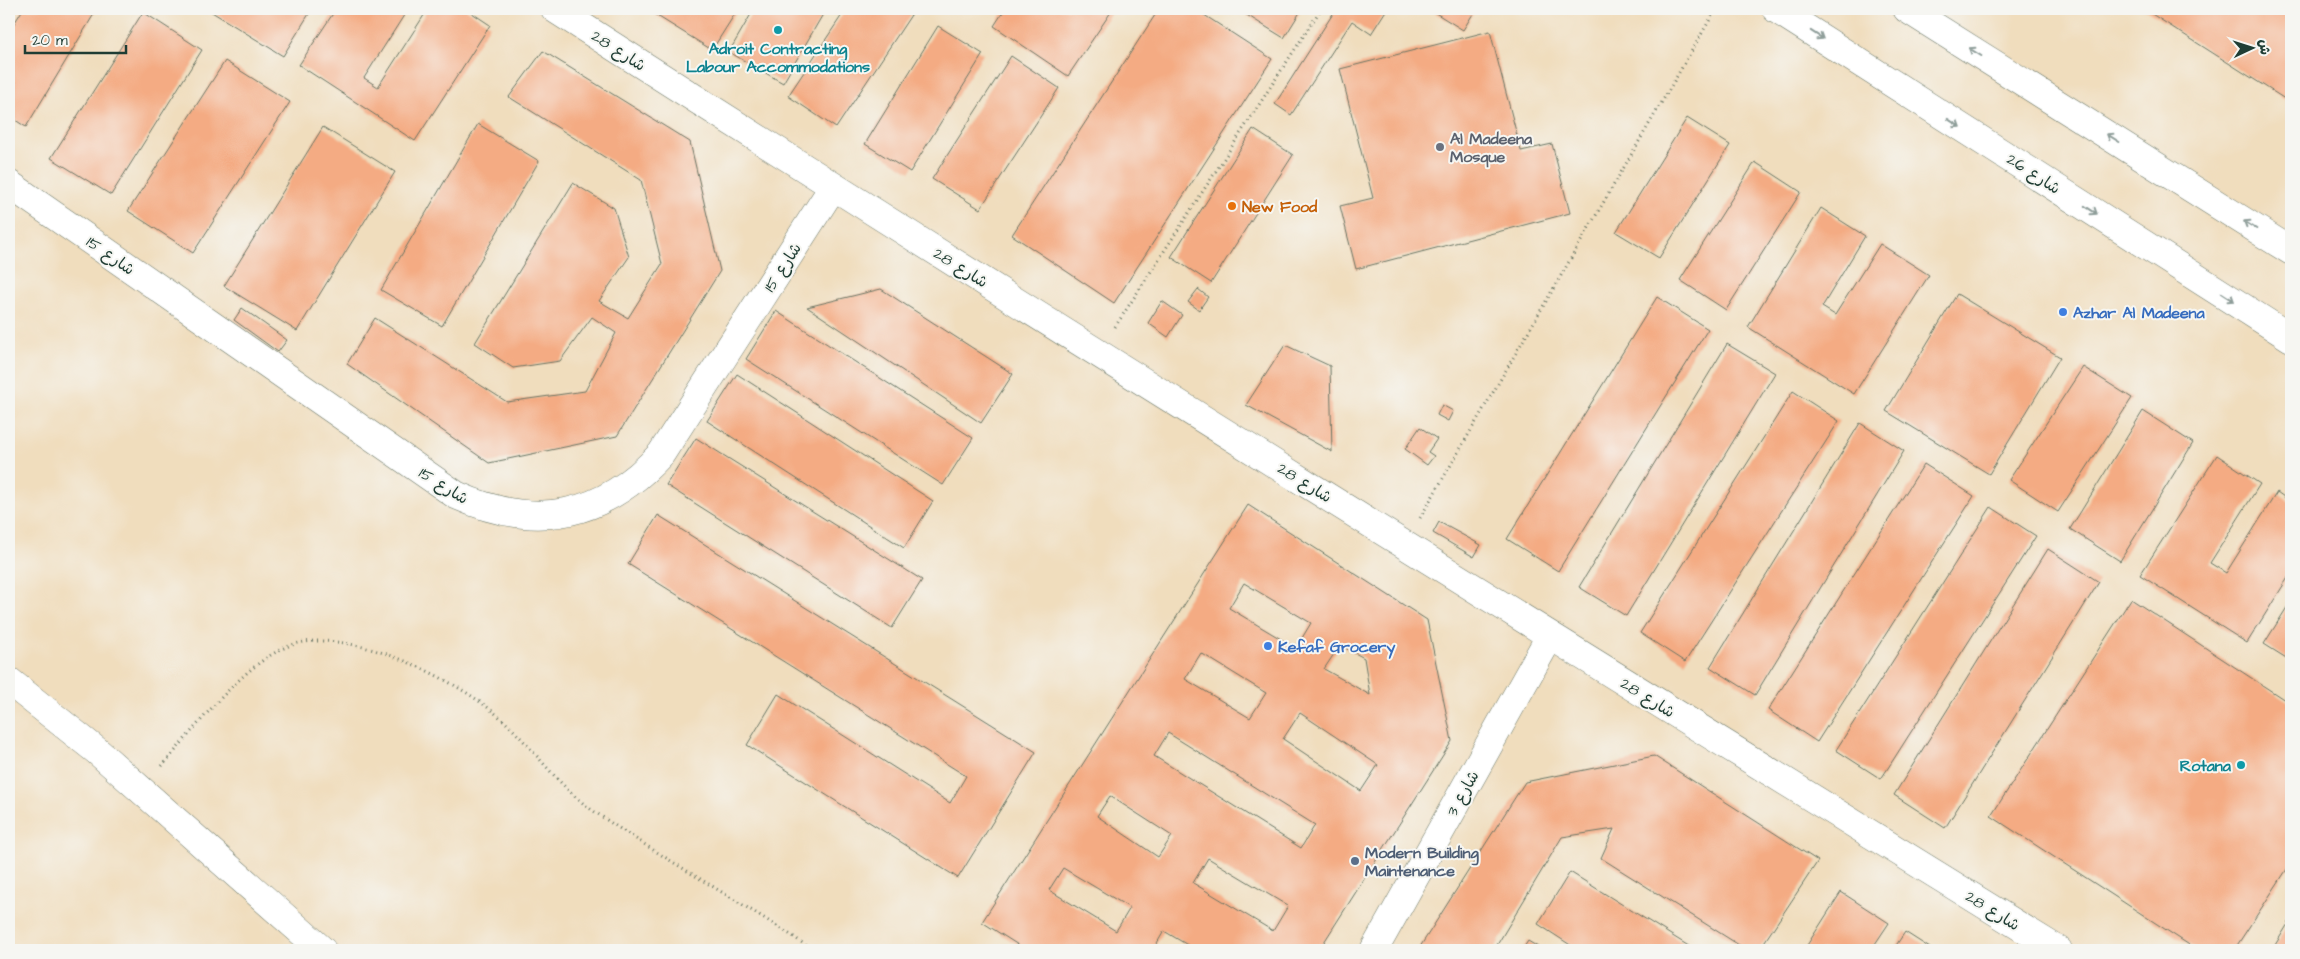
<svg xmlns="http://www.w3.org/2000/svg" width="2300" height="959" font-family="'Architects Daughter','Playpen Sans Arabic',sans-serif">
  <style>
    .building { fill: #f4ab83; fill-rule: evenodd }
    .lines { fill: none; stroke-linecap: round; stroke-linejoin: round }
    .minor-casing { stroke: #687564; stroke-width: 29 }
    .path { stroke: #687564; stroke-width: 3; stroke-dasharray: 1 4; stroke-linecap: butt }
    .minor { stroke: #fff; stroke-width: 28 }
    .oneway { stroke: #8f9e9a }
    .culture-dot { fill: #0f9aa8; stroke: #f6f6f2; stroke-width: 2 }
    .worship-dot { fill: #6b7280; stroke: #f6f6f2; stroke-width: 2 }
    .food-dot { fill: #e8710a; stroke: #f6f6f2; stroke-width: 2 }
    .shop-dot { fill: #3f7fe0; stroke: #f6f6f2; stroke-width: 2 }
    .service-dot { fill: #5c6f8a; stroke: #f6f6f2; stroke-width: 2 }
    .labels { text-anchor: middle; stroke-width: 4; stroke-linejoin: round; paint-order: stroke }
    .culture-label { font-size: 16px; font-weight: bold; fill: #0d838f; stroke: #f6f6f2 }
    .street-label { font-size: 16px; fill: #1f3d34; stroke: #f6f6f2 }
    .worship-label { font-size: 16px; font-weight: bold; fill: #5b616d; stroke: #f6f6f2; text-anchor: start }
    .food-label { font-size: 16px; font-weight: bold; fill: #c56008; stroke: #f6f6f2; text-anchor: start }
    .shop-label { font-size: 16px; font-weight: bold; fill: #366cbe; stroke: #f6f6f2; text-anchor: start }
    .service-label { font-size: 16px; font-weight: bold; fill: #4e5e75; stroke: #f6f6f2; text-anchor: start }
  </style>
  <rect width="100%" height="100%" fill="#f6f6f2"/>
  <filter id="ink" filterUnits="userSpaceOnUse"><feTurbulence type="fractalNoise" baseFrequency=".02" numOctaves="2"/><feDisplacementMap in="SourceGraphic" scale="10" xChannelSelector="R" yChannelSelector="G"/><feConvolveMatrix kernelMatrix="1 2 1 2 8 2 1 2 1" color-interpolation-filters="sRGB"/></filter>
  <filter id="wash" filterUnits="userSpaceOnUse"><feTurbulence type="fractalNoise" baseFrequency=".0096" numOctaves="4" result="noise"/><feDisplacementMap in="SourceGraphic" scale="20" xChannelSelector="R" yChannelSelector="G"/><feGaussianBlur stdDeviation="1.12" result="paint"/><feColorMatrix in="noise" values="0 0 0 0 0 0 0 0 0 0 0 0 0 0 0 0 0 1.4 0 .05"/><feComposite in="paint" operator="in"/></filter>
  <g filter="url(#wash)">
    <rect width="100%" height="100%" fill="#f0ddbd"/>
    <g id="blocks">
      <!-- building -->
      <path class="building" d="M23,9h74l-71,118 -17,-11v-84z
        M207,9h105l-29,47z
        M336,9h72l-44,69 14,9 50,-78h38l24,16 -75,116 -116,-76z
        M646,9h92l-26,41z
        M754,9h72l-43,74 -54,-31z
        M846,9h69l-79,119 -48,-32z
        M1005,9h108l-45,67 -74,-50z
        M1159,9h36l77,50 -158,244 -102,-68z
        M1237,9h65l-18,29z
        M1336,9h51l-16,25 -19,-13 -61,94 -16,-11z
        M1429,9h47l-13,21z
        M2144,9h147v94z
        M143,12l59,38 -91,145 -60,-37z
        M938,26l45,28 -73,118 -45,-28z
        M1490,31l31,120 31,-7 18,69 -214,56 -16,-63 33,-8 -33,-129z
        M543,51l147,91 30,129 -103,165 -128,27 -142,-99 28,-46 132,84 78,-11 31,-58 -24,-16 -32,44 -47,7 -38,-25 98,-160 41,25 15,49 -30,44 29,17 34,-54 -21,-84 -132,-83z
        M1011,56l48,32 -79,121 -48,-30z
        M225,61l65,41 -97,151 -65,-42z
        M1687,118l43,27 -71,113 -43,-26z
        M478,124l61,37 -97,165 -61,-36z
        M323,127l72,45 -98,159 -73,-45z
        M1253,129l40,26 -82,128 -40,-26z
        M1755,162l46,30 -75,118 -46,-30z
        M1821,208l44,28 -43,71 13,8 45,-71 49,31 -75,119 -106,-67z
        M881,289l132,85 -32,49 -174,-116z
        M1198,289l10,8 -9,13 -11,-8z
        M1957,294l103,63 -71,117 -103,-63z
        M1657,297l51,32 -150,242 -51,-32z
        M1162,301l20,14 -14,22 -20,-14z
        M242,308l45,32 -9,12 -44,-32z
        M776,311l197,127 -30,47 -197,-126z
        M1727,344l48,29 -149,243 -47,-29z
        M1285,345l45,21 2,86 -86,-47z
        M2083,367l49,31 -74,114 -49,-32z
        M737,374l196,127 -29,47 -197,-127z
        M1793,391l46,30 -154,241 -45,-29z
        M1442,405l11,6 -5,10 -11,-6z
        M2143,411l50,32 -73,118 -50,-32z
        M1860,423l44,28 -149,244 -45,-28z
        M1420,427l17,12 -9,13 6,4 -7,9 -22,-16z
        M696,438l226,142 -30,48 -226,-143z
        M2217,455l43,29 -50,79 16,10 51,-81 14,10v71l-44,70 -107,-68z
        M1924,464l50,32 -157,246 -49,-32z
        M1248,505l179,115 25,121 -133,209h-123l-32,-19 -11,19h-127l-44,-28zM1244,583l67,40 -15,25 -67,-40zM1340,645l24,13 6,37 -46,-26zM1201,653l65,40 -16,25 -65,-39zM1300,713l78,52 -17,26 -78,-52zM1168,733l147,92 -14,23 -147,-92zM1110,796l62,40 -14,21 -61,-41zM1208,858l80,48 -15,25 -80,-48zM1063,868l67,40 -14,23 -67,-41z
        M1991,507l45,29 -155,243 -45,-29z
        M658,515l378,237 -78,126 -211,-133 31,-51 172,109 16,-27 -338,-212z
        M1439,522l42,23 -7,12 -41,-24z
        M2048,549l51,33 -154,246 -51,-33z
        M2131,599l160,105v159l-57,87h-37l-206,-134z
        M2291,601v60l-27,-17z
        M1654,756l164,105 -59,89h-12l-146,-92 13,-29 -52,8 -68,113h-76l107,-168z
        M1570,872l125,78h-117l-40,-26z
        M1841,892l48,31 -18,27h-67z
        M2291,919v31h-19z
        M1905,932l28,18h-40z
        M1528,941l15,9h-21z"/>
    </g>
  </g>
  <g filter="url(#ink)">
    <use href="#blocks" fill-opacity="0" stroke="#687564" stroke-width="1"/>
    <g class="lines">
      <!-- minor casing -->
      <g class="minor-casing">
        <path id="minor" d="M555,9c498,319 1000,630 1503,941
          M1776,9l515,329
          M1907,9l384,242
          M9,184l447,311c79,36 146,23 205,-41l172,-267
          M9,681l88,70 225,199
          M1374,950l176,-314"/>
      </g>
      <!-- path -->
      <path class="path" d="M1115,327l206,-318
        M1420,518l296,-509
        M162,766c34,-38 87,-112 137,-123 59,-13 163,38 206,79 30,28 53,64 87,88 66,45 135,84 202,127l18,13"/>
      <!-- minor -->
      <use href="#minor" class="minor"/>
    </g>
    <!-- one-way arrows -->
    <defs><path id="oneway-shaft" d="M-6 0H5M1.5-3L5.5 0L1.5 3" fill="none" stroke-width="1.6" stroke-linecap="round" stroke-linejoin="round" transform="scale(1.25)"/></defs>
    <g class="oneway">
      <use href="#oneway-shaft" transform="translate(1817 35) rotate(33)"/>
      <use href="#oneway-shaft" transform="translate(1975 52) rotate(-148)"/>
      <use href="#oneway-shaft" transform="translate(1954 123) rotate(33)"/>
      <use href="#oneway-shaft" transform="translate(2113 138) rotate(-148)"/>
      <use href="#oneway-shaft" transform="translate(2091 210) rotate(33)"/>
      <use href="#oneway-shaft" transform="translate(2250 225) rotate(-148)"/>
      <use href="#oneway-shaft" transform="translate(2228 297) rotate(33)"/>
    </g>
  </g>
  <!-- markers -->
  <g class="culture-dot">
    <circle cx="778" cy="30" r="5"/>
    <circle cx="2241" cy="765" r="5"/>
  </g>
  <circle class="worship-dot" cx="1440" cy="147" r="5"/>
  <circle class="food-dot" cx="1232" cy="206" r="5"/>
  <g class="shop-dot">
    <circle cx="2063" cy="312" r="5"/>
    <circle cx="1268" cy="646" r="5"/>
  </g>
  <circle class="service-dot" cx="1355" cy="861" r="5"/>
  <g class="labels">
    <!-- culture labels -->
    <g class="culture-label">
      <text x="778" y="54">Adroit Contracting<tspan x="778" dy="18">Labour Accommodations</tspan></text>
      <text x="2231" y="771" text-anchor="end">Rotana</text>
    </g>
    <!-- street labels -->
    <g class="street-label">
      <text transform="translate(619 50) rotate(33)" y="6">شارع 28</text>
      <text transform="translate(2034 173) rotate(33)" y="6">شارع 26</text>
      <text transform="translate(111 255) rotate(35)" y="6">شارع 15</text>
      <text transform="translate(782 267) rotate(-57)" y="6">شارع 15</text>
      <text transform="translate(961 267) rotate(32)" y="6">شارع 28</text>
      <text transform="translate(1305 482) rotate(32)" y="6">شارع 28</text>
      <text transform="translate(444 485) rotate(32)" y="6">شارع 15</text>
      <text transform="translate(1648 697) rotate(32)" y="6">شارع 28</text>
      <text transform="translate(1462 793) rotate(-61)" y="6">شارع 3</text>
      <text transform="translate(1993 910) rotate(32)" y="6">شارع 28</text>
    </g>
    <!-- worship labels -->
    <g class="worship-label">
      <text x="1450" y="144">Al Madeena<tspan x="1450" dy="18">Mosque</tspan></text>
    </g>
    <!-- food labels -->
    <g class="food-label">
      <text x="1242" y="212">New Food</text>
    </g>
    <!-- shop labels -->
    <g class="shop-label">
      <text x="2073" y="318">Azhar Al Madeena</text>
      <text x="1278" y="652">Kefaf Grocery</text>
    </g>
    <!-- service labels -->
    <g class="service-label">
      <text x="1365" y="858">Modern Building<tspan x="1365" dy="18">Maintenance</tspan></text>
    </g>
  </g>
  <!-- margin -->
  <rect width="2300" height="959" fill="none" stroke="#f6f6f2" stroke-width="30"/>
  <!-- north arrow -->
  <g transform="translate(2252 48) rotate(86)" stroke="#f6f6f2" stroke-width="4" paint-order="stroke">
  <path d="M0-4L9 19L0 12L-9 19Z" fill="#1f3d34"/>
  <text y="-8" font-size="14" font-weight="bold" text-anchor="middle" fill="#1f3d34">ش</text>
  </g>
  <!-- scale -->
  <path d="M25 45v8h101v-8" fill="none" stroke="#1f3d34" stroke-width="2.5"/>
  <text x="32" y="45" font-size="15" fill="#1f3d34" stroke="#f6f6f2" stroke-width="4" paint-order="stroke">20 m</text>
</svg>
